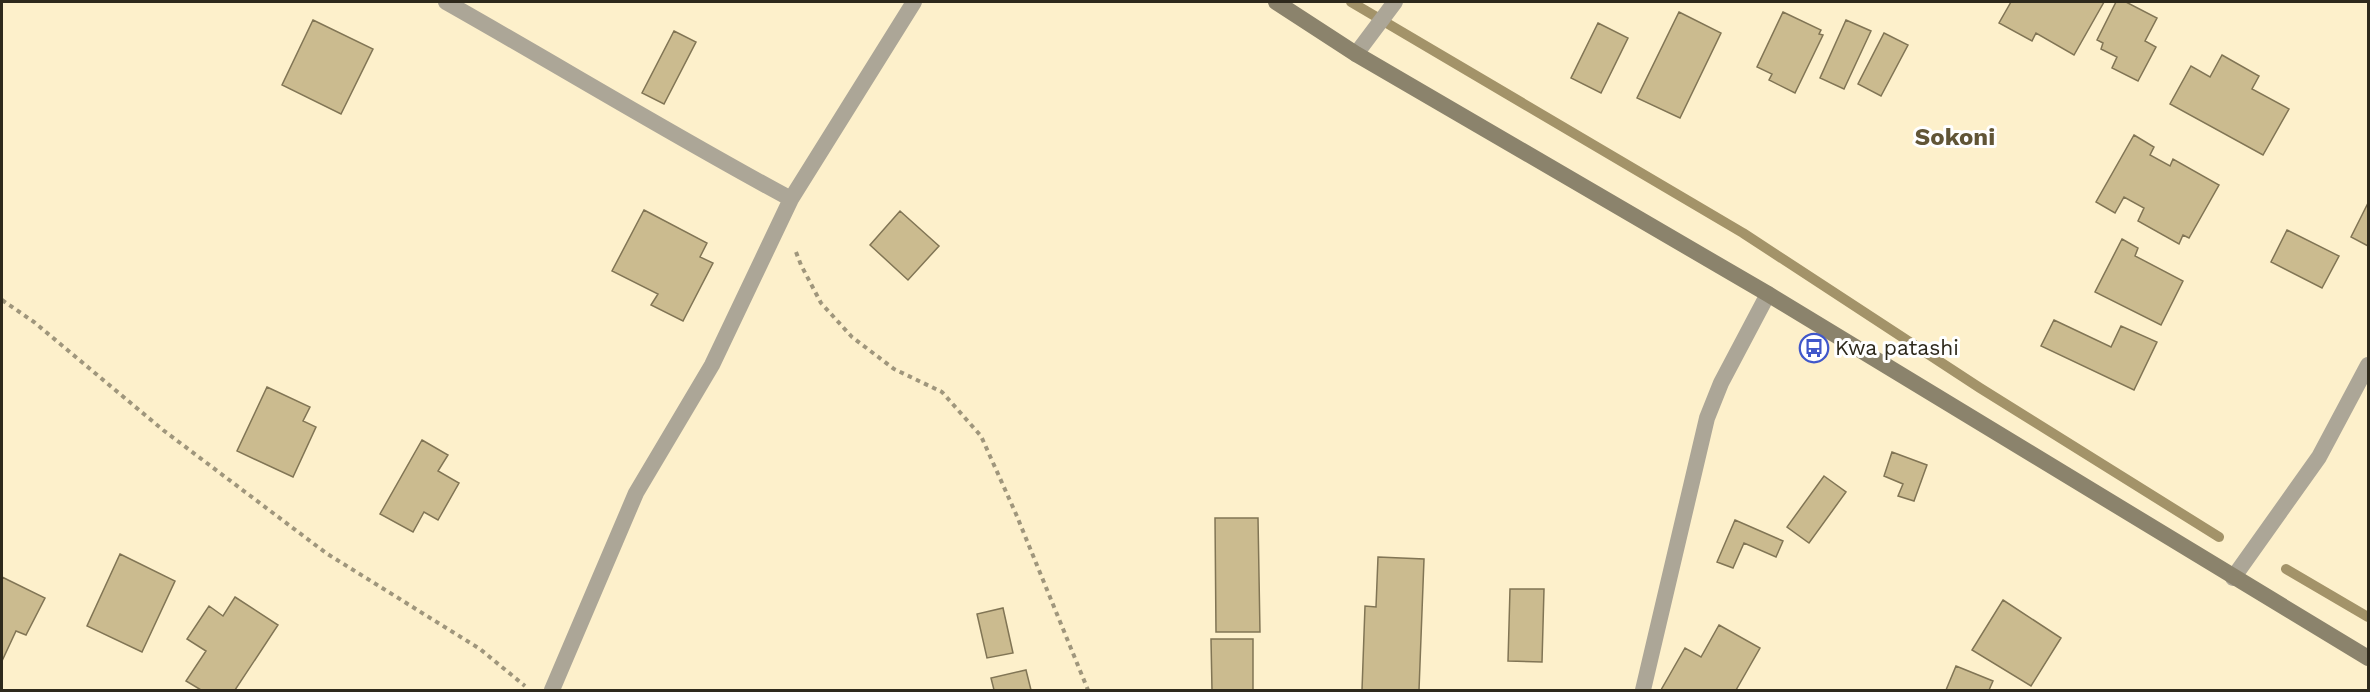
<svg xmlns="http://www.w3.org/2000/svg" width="2370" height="692" font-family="'Work Sans',sans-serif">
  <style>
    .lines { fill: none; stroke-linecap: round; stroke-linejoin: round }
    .stream { stroke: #a39369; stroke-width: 10 }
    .building { fill: #cbbb8f; stroke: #817555; stroke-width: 1.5 }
    .path { stroke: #9f967c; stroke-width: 4; stroke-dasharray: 4.5 4.5; stroke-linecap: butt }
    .minor { stroke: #aca697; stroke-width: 16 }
    .secondary { stroke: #8b836c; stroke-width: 16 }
    .labels { text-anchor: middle; stroke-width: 6; stroke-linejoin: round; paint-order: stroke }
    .poi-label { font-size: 21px; fill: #2e291c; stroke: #fff; text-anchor: start }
    .quarter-label { font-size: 24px; font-weight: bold; fill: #615536; stroke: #fff }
  </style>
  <rect width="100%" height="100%" fill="#fdf0cb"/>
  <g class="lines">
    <!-- stream -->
    <path class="stream" d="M1351,2l392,231 237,155 239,149
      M2286,569l82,48"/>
  </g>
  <!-- building -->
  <path class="building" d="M2011,2h93l-30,53 -38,-22 -4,8 -33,-18z
    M2116,2h10l31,16 -12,23 11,6 -18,34 -26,-13 5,-11 -16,-8 2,-6 -6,-3z
    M1679,12l42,21 -41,85 -43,-20z
    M1783,12l38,18 -2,4 4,1 -28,58 -26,-13 3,-6 -15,-7z
    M313,20l60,29 -32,65 -59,-29z
    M1846,20l25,11 -27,58 -24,-11z
    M1598,23l30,15 -27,55 -30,-15z
    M674,31l22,11 -32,62 -22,-11z
    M1884,33l24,12 -27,51 -23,-12z
    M2222,55l37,21 -7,13 37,20 -26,46 -93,-51 21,-38 19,11z
    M2134,135l20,12 -4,8 20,11 3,-7 46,26 -30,53 -6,-3 -4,9 -41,-23 6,-13 -20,-11 -9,16 -19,-11z
    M2368,203v43l-17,-9z
    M644,210l63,33 -7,14 13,6 -30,58 -32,-16 7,-11 -46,-23z
    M900,211l39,35 -31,34 -38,-35z
    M2287,230l52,26 -17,32 -51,-26z
    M2122,239l16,9 -3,8 48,25 -22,44 -66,-33z
    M2054,320l57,27 10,-21 36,16 -23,48 -93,-44z
    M267,387l43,20 -7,14 13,6 -23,50 -56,-26z
    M422,440l26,15 -10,16 21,12 -21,37 -14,-8 -11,20 -33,-18z
    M1892,452l35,13 -13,36 -16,-5 5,-12 -19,-8z
    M1824,476l22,16 -37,51 -22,-16z
    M1215,518h43l2,114h-44z
    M1735,520l48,21 -7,16 -32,-14 -11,25 -16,-6z
    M120,554l55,27 -33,71 -55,-26z
    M1378,557l46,2 -5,131h-57l3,-84 11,1z
    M2,577l43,21 -19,37 -10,-4 -14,30z
    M1510,589h34l-2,73 -34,-1z
    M235,597l43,28 -43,65h-34l-15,-9 20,-30 -19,-12 22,-33 14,10z
    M2003,600l58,38 -30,48 -59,-36z
    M1003,608l10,45 -26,5 -10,-44z
    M1719,625l41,23 -24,42h-75l24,-42 16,9z
    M1211,639h42v51h-41z
    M1956,666l37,15 -4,9h-43z
    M1026,670l5,20h-37l-3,-12z"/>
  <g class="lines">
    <!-- path -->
    <path class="path" d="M796,252l5,13 20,38 31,34 42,32 48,23 39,44 35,78 72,176
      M2,300l32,22 129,108 163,123 154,96 45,37"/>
    <!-- minor -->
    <path class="minor" d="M446,2c115,65 228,134 345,197
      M1356,54l39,-52
      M2233,578l86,-121 49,-92
      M552,690l84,-197 76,-128 79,-166 123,-197
      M1643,690l64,-272 14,-35 47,-89"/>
    <!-- secondary -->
    <path class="secondary" d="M1276,2l80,52 412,240 600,364"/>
  </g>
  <!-- icons -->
  <defs>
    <g id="bus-ring" transform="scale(1.5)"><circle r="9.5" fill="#fff" stroke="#4057ca" stroke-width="1.5"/><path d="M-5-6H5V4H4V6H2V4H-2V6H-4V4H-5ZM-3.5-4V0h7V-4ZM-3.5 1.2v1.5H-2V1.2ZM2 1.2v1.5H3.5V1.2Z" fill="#4057ca"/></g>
  </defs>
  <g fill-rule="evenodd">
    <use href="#bus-ring" x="1814" y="348"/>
  </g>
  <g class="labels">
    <!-- poi labels -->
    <g class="poi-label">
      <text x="1835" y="355">Kwa patashi</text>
    </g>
    <!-- quarter labels -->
    <g class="quarter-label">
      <text x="1955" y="145">Sokoni</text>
    </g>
  </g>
  <!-- border -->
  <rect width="2370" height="692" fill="none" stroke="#2e291c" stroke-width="6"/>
</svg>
